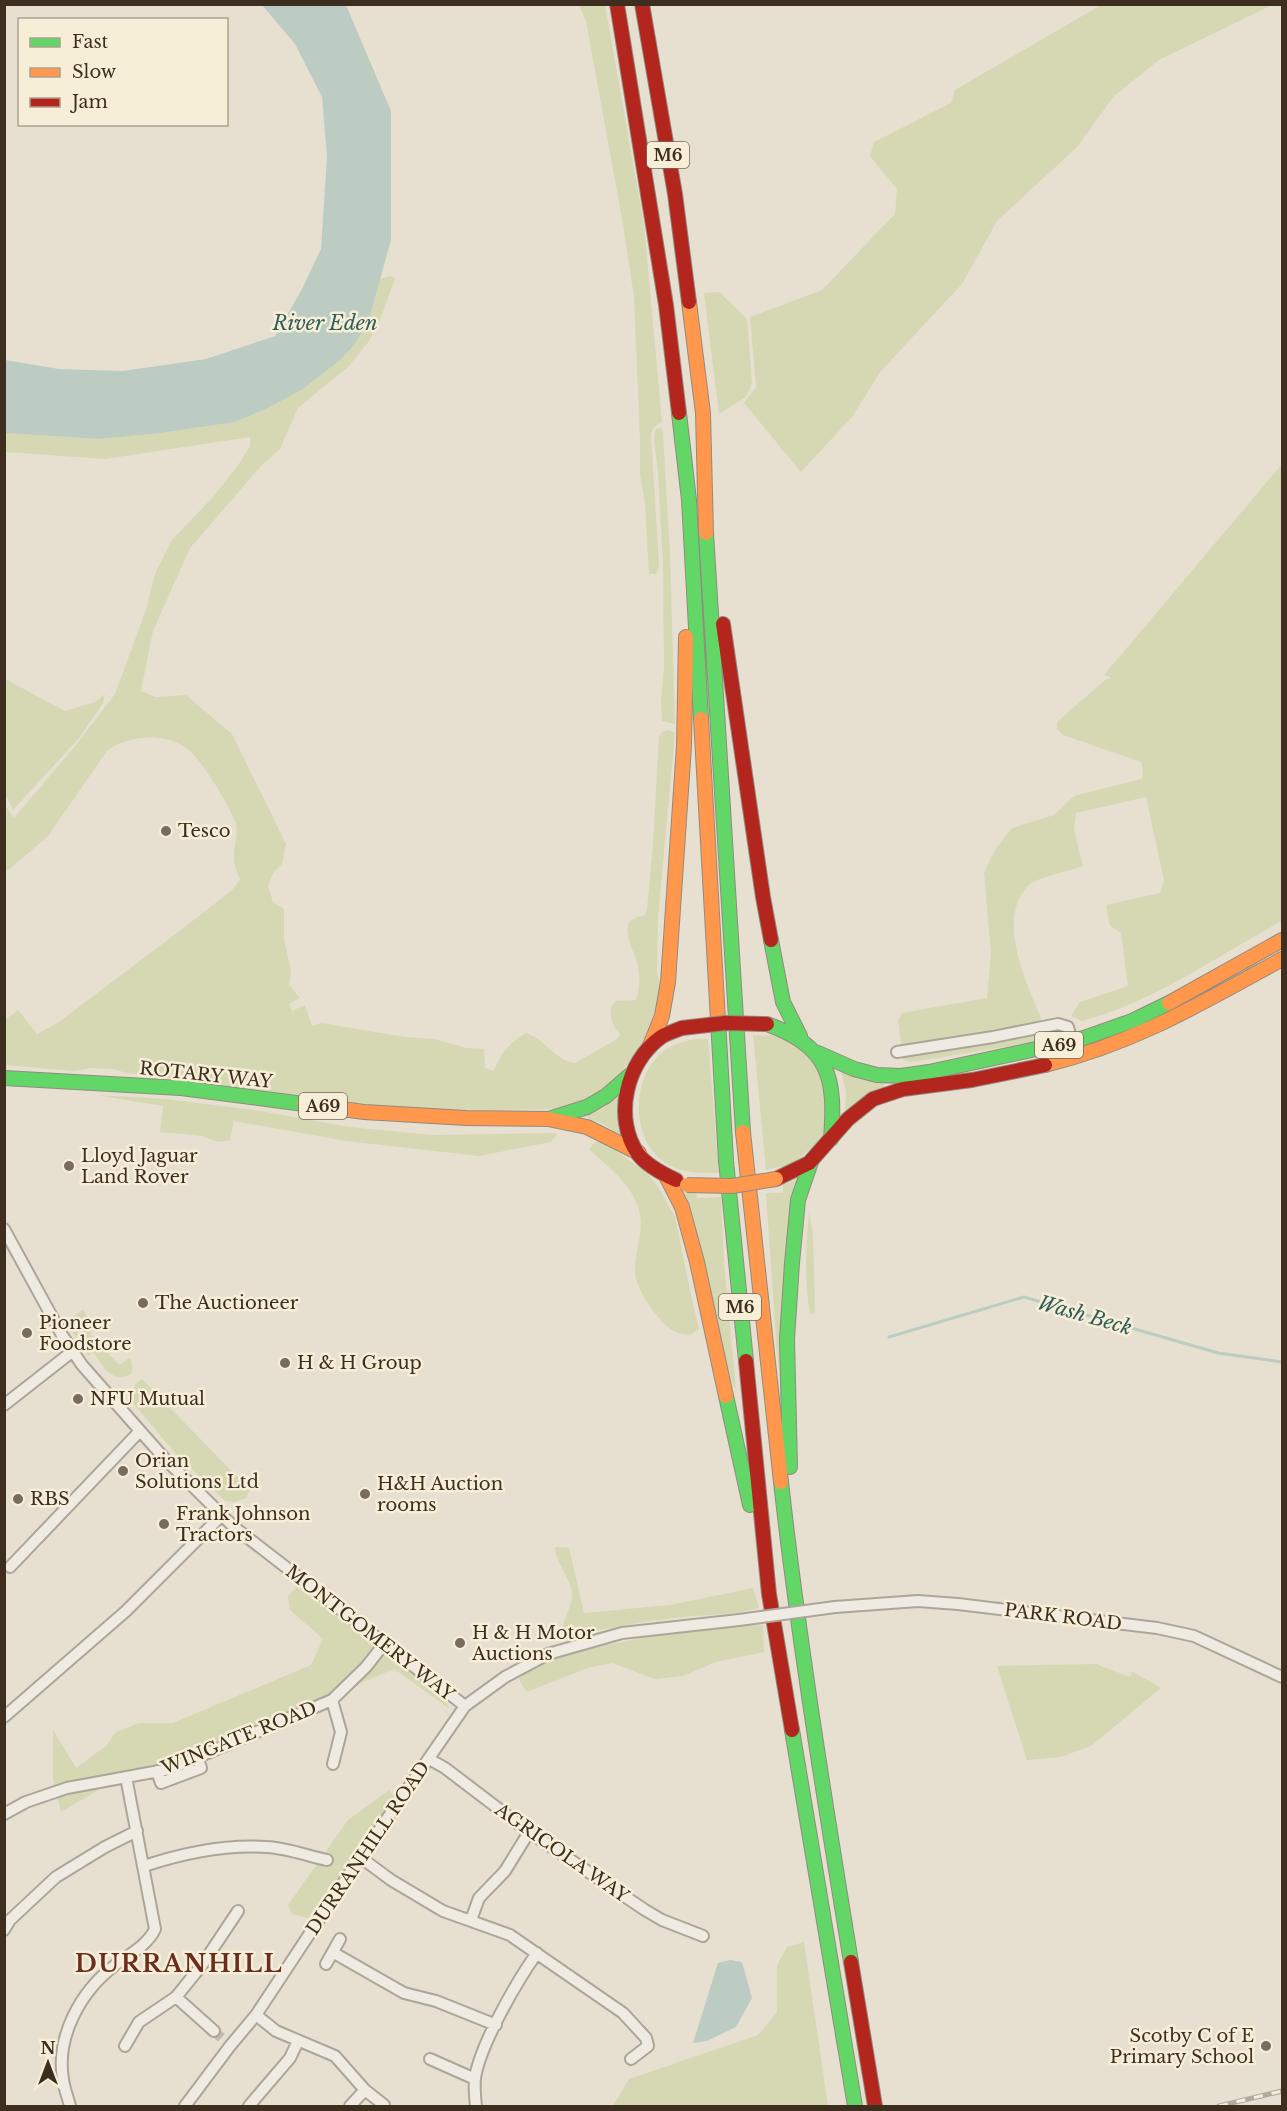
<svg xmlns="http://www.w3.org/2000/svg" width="1287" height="2111" font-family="'Libre Baskerville',serif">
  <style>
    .green { fill: #d6d7b3 }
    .water { fill: #bcccc2 }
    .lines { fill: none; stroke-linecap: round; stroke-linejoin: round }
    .stream { stroke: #bcccc2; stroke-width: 3 }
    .street-tunnel { stroke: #c5bcae; stroke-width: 10; stroke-dasharray: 10 5; stroke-linecap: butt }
    .street-casing { stroke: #ada599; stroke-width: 14 }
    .fast-casing { stroke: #928b80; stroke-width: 16 }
    .slow-casing { stroke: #928b80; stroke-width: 16 }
    .jam-casing { stroke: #928b80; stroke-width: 16 }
    .street { stroke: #efebe3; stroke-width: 10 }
    .fast { stroke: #63d668; stroke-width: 14 }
    .slow { stroke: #ff974d; stroke-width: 14 }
    .jam { stroke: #b3261e; stroke-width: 14 }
    .rail-casing { stroke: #afaaa2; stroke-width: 5 }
    .rail { stroke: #f7eed8; stroke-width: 3; stroke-dasharray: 9; stroke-linecap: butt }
    .street-bridge-casing { stroke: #ada599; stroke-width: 14; stroke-linecap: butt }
    .slow-bridge-casing { stroke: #928b80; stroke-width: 16; stroke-linecap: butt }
    .jam-bridge-casing { stroke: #928b80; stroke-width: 16; stroke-linecap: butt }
    .street-bridge { stroke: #efebe3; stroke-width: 10 }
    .slow-bridge { stroke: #ff974d; stroke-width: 14 }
    .jam-bridge { stroke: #b3261e; stroke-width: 14 }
    .poi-dot { fill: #786c5e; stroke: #f7eed8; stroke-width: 2 }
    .labels { text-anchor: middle; stroke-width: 5; stroke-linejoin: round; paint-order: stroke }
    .shield { fill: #f7eed8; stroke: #756857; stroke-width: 1.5 }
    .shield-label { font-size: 16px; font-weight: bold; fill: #3d2e20 }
    .poi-label { font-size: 18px; fill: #3d2e20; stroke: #f7eed8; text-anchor: start }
    .street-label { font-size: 18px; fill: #3d2e20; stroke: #f7eed8 }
    .water-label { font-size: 20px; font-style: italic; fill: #2f5d5a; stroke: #f7eed8 }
    .district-label { font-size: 24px; font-weight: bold; letter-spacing: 1.5px; fill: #6b2e1e; stroke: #f7eed8 }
  </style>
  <rect width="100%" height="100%" fill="#e7e0d1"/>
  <!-- green -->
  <path class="green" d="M579,5h26l39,220 18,197 -8,5 -3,7 8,133 -3,7h-7l-4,-71 -5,-28v-35l-6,-143 -11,-73 -37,-203z
    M1101,5h171l-113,55 -45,36 -37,51 -80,74 -35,63 -81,87 -29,46 -51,55 -57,-69 12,-16 -6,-70 72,-27 73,-76 2,-25 -27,-33 4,-14 77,-39 4,-13z
    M390,276l5,3 -16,43 -10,19 -21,26 -50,41 -18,41 -19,17 -71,82 -37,83 -12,60 15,6 30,-2 46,39 54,110 -4,20 -9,9 -5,13 5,16 11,7v31l7,30 -2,15 11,13 -11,6 3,7 13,-6 7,21 10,-3 82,14 31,2 31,9 18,1 1,19 9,3c5,-15 17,-31 32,-38 18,5 30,28 49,30l42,-24 3,-5c-8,-9 -10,-15 -9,-27l5,-6 20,-1c4,-10 4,-23 2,-34 -4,-18 -25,-48 6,-50l3,-7 6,-65 6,-107 3,-5 7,-2 6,3 -17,185 -1,56 5,12 -3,34 -44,61 -47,28 -74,1 -60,-1 -62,-4 -245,-32 -14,-4 -21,-1 -19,3 -68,-6v-45l13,-10 19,24 22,-12 127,-96 46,-36 8,-10c-2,-6 -5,-12 -6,-18 -2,-14 6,-27 1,-41 -8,-19 -36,-67 -53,-76 -22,-12 -56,-9 -75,6l-59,85 -37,32 -6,4 -1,-68 10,14 62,-73 39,-51 31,-84 9,-36 16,-33 41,-43 25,-31 13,-21v-9l-145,22 -100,-7v-19l94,6 62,-6 74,-11 33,-14 35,-19 36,-28 38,-72 3,-10z
    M719,292l28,27 5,65 -6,13 -27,17 -15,-121z
    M658,428h4l1,6 7,120 5,170 -13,-3 -1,-21 3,-32 -1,-106 -5,-90 -4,-32 1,-9z
    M1282,464v457c-65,35 -128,81 -200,100l-11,-5 9,-14 48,-16 -7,-53 -11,-7 -4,-21 54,-12 4,-13 -18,-83 -70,16 -2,17 9,36c-11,4 -46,12 -53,18 -36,34 -3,99 12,137 10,3 23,4 23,16l-153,25 -9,-2 -5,-40 4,-7 85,-15 4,-44 -7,-82 11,-22 17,-22 42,-13 20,-19 68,-17 1,-9 -2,-8 -78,-27 -6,-6v-7l48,-42 7,-2 -8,-3z
    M5,679l60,32 30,-9 10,-8 -2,9 -24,35 -66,72 -8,-16z
    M753,1035l28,1 41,25 6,68 -14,17 -23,18 -25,6z
    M697,1039h11l11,134c-16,0 -32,0 -46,-6 -39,-17 -43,-75 -20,-105 11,-15 28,-21 44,-23z
    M841,1071l41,7 3,10 -40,28 1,-24z
    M621,1091l6,48 -24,-15 -16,-6v-3l18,-8z
    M96,1095l70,4 95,12 88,16 82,8 127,-2 -7,9 -72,14 -133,-15 -112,-20 -4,19 -12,2 -16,-6 -42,-4 3,-26z
    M603,1141l44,32 12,15 16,29 16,78 8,34 -9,6c-4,-1 -10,-1 -14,-3 -16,-7 -40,-42 -41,-59 -1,-25 12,-43 2,-69 -9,-23 -30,-38 -48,-55l6,-7z
    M801,1178l-18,216 -6,-40 -11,-161h17v-8z
    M678,1188l18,5 1,5 24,-1 3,66 12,126 -3,-3z
    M809,1212l4,22 2,79 -5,1c-6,-34 -4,-67 -1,-102z
    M83,1310l12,18 -5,5 29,32 10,-7c4,4 4,11 2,16 -20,10 -28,-8 -38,-22l-5,4 -18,-28 -1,-9z
    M142,1379l108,111 -4,8 -11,4 -10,-1 -49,-47 -43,-51c-2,-10 0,-19 9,-24z
    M555,1547l14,1 15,65 86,-8 83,-17 6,20c-28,8 -56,6 -84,10 -37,4 -74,11 -111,20 -6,-15 10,-30 8,-46 -3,-17 -16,-28 -17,-45z
    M297,1587l141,104 12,18 -56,-40 -144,60 -133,50 -56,33 -8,-33v-49l23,38 30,-22 10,-14 23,-9h34l138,-58 12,-26 -33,-29 -2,-14z
    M763,1625l1,27 -48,10 -33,14 -28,3 -43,-16 -24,5 -62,24 -7,-13 4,-7 50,-20 114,-23z
    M1096,1664l34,13 2,-6 29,17 -70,58 -30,11 -34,3 -30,-94z
    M389,1790l7,8 -88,120 -16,-4 -4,-9 60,-85z
    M804,1942l24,164h-215l16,-27 129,-44 19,-23v-47l10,-18z"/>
  <!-- water -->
  <path class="water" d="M262,5h84l45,106v129l-22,79 -15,26 -15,16 -36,28 -35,19 -33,14 -74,11 -62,6 -94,-6v-73l54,9 64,2 83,-12 69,-23 27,-47 19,-40 6,-92 -5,-60 -27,-53z
    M730,1960l12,2 10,36 -16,29 -29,14 -14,2 25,-80z"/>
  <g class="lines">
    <!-- stream -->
    <path class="stream" d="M889,1337l135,-40 194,56 64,9"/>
    <!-- street-tunnel -->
    <path class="street-tunnel" d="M214,2031l11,10"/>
    <!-- street casing -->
    <g class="street-casing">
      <path id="street" d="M897,1052l96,-15 65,-13 10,3 5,19
        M4,1229l58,106 20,30 83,94 69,68 231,179
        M4,1405l69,-54
        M10,1567l129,-135
        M835,1607l83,-6 40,3 199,24 37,8 88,41
        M332,1700l9,32 -8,32
        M4,1717l122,-106 96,-96
        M429,1759l16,9 84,64 116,78 17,10 41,16
        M157,1771l4,12 40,-15 -4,-11
        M4,1814l22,-12 41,-14 103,-19 162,-69 34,-33 18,-23
        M360,1857l31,23 52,31 67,24 113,78 23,25 2,8 -17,13
        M144,1866c39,-13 82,-22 123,-19 20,1 41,9 60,13
        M471,1920l8,-22 26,-27 24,-39
        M4,1930l6,-10 46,-43 49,-30 32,-16
        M334,1953l70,40 32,8 60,24
        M326,1964l14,-25
        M176,1997l38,34
        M256,2015l20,16 59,25 30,34 19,15
        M125,2046l14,-24 37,-25 26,-32 36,-54
        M430,2059l45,20
        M70,2106c-2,-8 -6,-18 -7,-27 -7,-42 17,-87 51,-113 13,-10 34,-21 41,-37l-29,-152
        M185,2106l45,-60 26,-31 97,-147 112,-162 40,-29 43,-23 74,-21 117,-13
        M249,2106l41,-48 8,-17
        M350,2106l15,-16
        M476,2106c-1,-9 -2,-18 -1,-28 5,-33 42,-97 62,-125"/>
    </g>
    <!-- fast casing -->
    <g class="fast-casing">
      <path id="fast" d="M679,413l10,87 12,219
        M706,533l37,599
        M771,940l12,62 17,34
        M718,1020l8,141 20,200
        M767,1024c62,23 69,52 64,115
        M818,1053l36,16 23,6 24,1 28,-4 149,-32 54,-19 37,-18
        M4,1078l177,10 123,16
        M549,1119l38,-12 19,-11 24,-21
        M726,1396l24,109
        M790,1467l-3,-128 5,-76 6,-63 13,-38
        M781,1482c18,161 44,321 70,480
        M792,1730l63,376"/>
    </g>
    <!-- slow casing -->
    <g class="slow-casing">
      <path id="slow" d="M689,302l14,111 3,120
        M701,719l17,301
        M1169,1003l113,-63
        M649,1048l13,-32 6,-34 16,-236 2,-109
        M1045,1065c90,-22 157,-62 237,-106
        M304,1104l60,8 102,6 82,1 39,8 52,26
        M743,1132l38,350
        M666,1176l16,31 15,55 29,134"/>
    </g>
    <!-- jam casing -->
    <g class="jam-casing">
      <path id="jam" d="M617,4l49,301 13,108
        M642,4l33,190 14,108
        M723,624l40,273 8,43
        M776,1179l33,-16 39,-44 25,-20 30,-10 69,-9 73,-15
        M676,1180c-13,-6 -29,-14 -38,-26 -25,-36 -12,-92 23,-117 6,-4 14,-6 21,-9
        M746,1361l23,233 23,136
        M851,1962l24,144"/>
    </g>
    <!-- street -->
    <use href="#street" class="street"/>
    <!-- fast -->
    <use href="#fast" class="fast"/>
    <!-- slow -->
    <use href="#slow" class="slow"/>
    <!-- jam -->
    <use href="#jam" class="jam"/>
    <!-- rail casing -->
    <g class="rail-casing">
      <path id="rail" d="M1219,2106l63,-15"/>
    </g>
    <!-- rail -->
    <use href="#rail" class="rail"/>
    <!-- street-bridge casing -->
    <g class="street-bridge-casing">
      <path id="street-bridge" d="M739,1620l96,-13"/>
    </g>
    <!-- slow-bridge casing -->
    <g class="slow-bridge-casing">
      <path id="slow-bridge" d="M687,1185l45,1 44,-7"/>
    </g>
    <!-- jam-bridge casing -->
    <g class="jam-bridge-casing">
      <path id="jam-bridge" d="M682,1028l43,-5 42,1"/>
    </g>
    <!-- street-bridge -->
    <use href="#street-bridge" class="street-bridge"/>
    <!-- slow-bridge -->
    <use href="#slow-bridge" class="slow-bridge"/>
    <!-- jam-bridge -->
    <use href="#jam-bridge" class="jam-bridge"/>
  </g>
  <!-- markers -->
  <g class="poi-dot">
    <circle cx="166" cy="831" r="6"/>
    <circle cx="69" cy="1166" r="6"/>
    <circle cx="143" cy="1303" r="6"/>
    <circle cx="27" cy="1333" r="6"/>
    <circle cx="285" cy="1363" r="6"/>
    <circle cx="78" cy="1399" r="6"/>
    <circle cx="123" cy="1471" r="6"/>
    <circle cx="365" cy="1494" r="6"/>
    <circle cx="18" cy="1499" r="6"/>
    <circle cx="164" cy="1524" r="6"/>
    <circle cx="460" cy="1643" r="6"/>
    <circle cx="1266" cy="2046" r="6"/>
  </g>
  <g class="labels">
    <!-- shield labels -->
    <g class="shield">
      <rect x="647" y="142" width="42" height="26" rx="4.5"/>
      <rect x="1035" y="1032" width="48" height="26" rx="4.5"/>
      <rect x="299" y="1093" width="48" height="26" rx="4.5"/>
      <rect x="719" y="1294" width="42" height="26" rx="4.5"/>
    </g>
    <g class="shield-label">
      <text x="668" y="161">M6</text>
      <text x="1059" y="1051">A69</text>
      <text x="323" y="1112">A69</text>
      <text x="740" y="1313">M6</text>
    </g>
    <!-- poi labels -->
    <g class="poi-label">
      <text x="178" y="837">Tesco</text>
      <text x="81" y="1162">Lloyd Jaguar<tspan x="81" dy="21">Land Rover</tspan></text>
      <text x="155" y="1309">The Auctioneer</text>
      <text x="39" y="1329">Pioneer<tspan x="39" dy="21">Foodstore</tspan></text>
      <text x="297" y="1369">H &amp; H Group</text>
      <text x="90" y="1405">NFU Mutual</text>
      <text x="135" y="1467">Orian<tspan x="135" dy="21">Solutions Ltd</tspan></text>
      <text x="377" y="1490">H&amp;H Auction<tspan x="377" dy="21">rooms</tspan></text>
      <text x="30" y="1505">RBS</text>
      <text x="176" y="1520">Frank Johnson<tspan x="176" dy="21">Tractors</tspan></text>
      <text x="472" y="1639">H &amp; H Motor<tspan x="472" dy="21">Auctions</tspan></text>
      <text x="1254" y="2042" text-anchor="end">Scotby C of E<tspan x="1254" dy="21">Primary School</tspan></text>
    </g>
    <!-- street labels -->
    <g class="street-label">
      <text transform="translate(206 1075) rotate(6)" y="6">ROTARY WAY</text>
      <text transform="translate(1063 1617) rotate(7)" y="6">PARK ROAD</text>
      <text transform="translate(370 1633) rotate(38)" y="6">MONTGOMERY WAY</text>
      <text transform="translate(239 1738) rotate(-22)" y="6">WINGATE ROAD</text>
      <text transform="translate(368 1848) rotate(-56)" y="6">DURRANHILL ROAD</text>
      <text transform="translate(562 1853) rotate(35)" y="6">AGRICOLA WAY</text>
    </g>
    <!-- water labels -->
    <g class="water-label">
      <text x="325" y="330">River Eden</text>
      <text transform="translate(1085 1315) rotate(16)" y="7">Wash Beck</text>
    </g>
    <!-- district labels -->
    <g class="district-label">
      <text x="179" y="1972">DURRANHILL</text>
    </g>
  </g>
  <!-- border -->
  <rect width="1287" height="2111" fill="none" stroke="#3d2e20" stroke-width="12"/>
  <!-- legend -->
  <rect x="18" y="18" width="210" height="108" fill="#f7eed8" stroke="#ada18e" stroke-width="1.5"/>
  <rect x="30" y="38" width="30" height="9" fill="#63d668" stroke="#ada18e" stroke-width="1.5"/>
  <text x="72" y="48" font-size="18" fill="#3d2e20">Fast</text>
  <rect x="30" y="68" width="30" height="9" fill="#ff974d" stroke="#ada18e" stroke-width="1.5"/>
  <text x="72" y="78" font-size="18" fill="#3d2e20">Slow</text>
  <rect x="30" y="98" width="30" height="9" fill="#b3261e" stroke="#ada18e" stroke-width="1.5"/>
  <text x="72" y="108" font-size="18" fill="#3d2e20">Jam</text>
  <!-- north arrow -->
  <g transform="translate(48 2063)" stroke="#f7eed8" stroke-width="4.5" paint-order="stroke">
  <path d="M0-4.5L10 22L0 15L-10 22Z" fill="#3d2e20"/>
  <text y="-9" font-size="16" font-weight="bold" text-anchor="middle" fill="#3d2e20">N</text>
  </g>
</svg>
